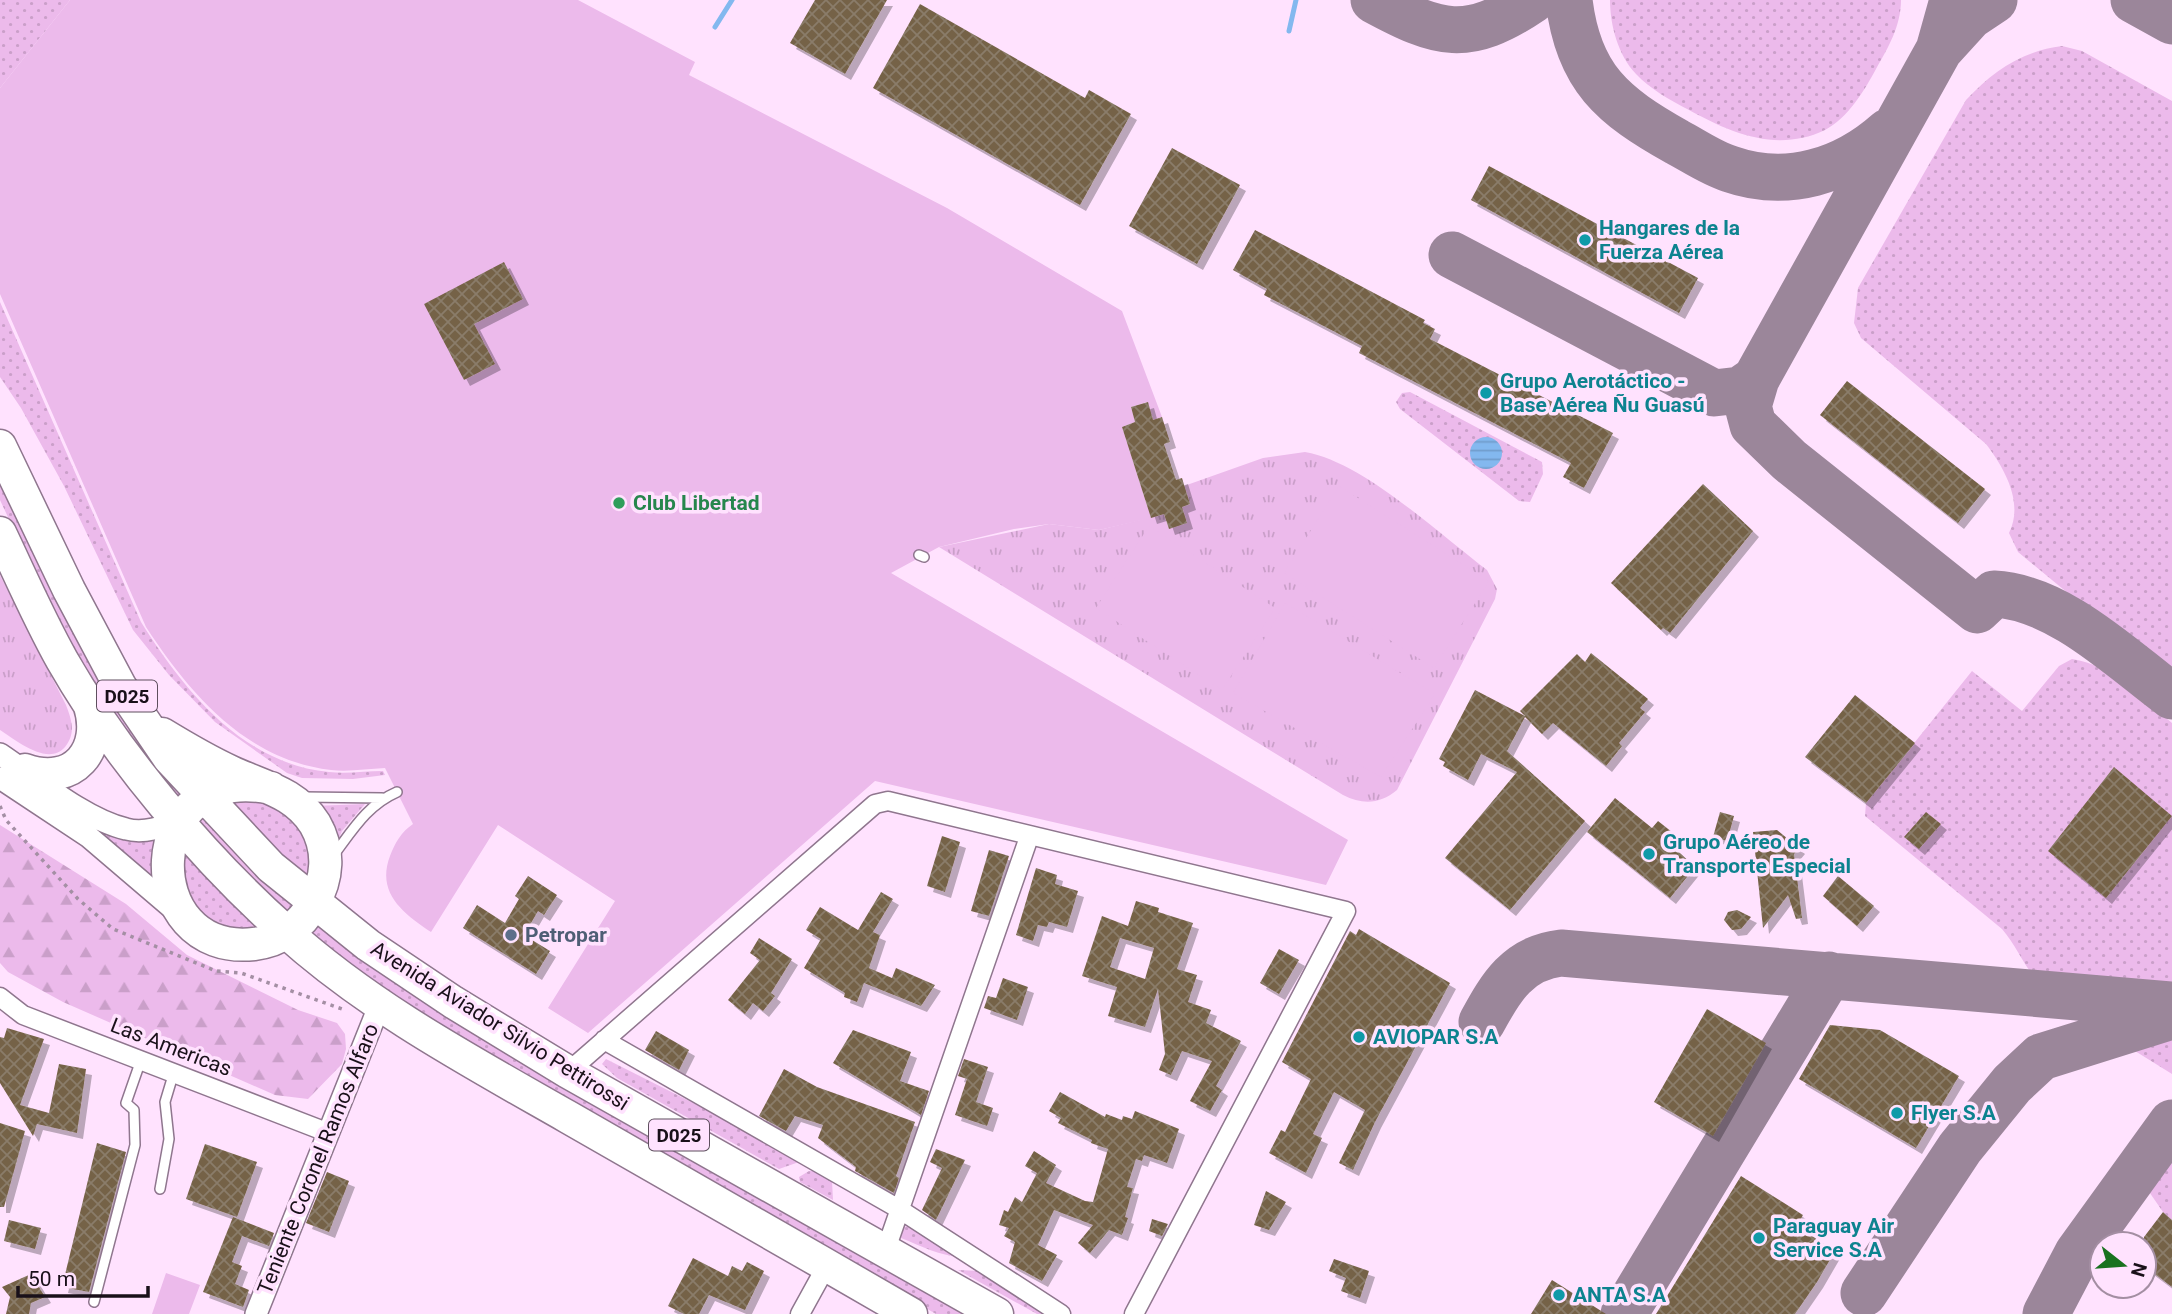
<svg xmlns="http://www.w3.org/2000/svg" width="2172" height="1314" font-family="Roboto,sans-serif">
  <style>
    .grass { fill: url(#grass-dots) }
    .forest { fill: url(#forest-firs) }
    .park { fill: url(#park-tufts) }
    .pitch { fill: #ecbaeb }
    .water { fill: url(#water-rules) }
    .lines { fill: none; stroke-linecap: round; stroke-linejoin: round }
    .stream { stroke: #83b8ef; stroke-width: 5 }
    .taxiway { stroke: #9b869a; stroke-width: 47 }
    .building { fill: url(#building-cross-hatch); fill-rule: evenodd; filter: url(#shadow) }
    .service-casing { stroke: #8f768e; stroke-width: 12 }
    .minor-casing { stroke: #8f768e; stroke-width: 21 }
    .tertiary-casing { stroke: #8f768e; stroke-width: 24 }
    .motorway-casing { stroke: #8f768e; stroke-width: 35 }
    .path { stroke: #a48fa4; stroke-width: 3.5; stroke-dasharray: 3.5 5; stroke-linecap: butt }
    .service { stroke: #fff; stroke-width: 9 }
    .minor { stroke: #fff; stroke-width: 18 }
    .tertiary { stroke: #fff; stroke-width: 21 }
    .motorway { stroke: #fff; stroke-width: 32 }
    .culture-dot { fill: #0f9aa8; stroke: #ffe2fe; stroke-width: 2.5 }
    .leisure-dot { fill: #2e9e5b; stroke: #ffe2fe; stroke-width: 2.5 }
    .service-dot { fill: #5c6f8a; stroke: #ffe2fe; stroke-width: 2.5 }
    .labels { text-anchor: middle; stroke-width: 7; stroke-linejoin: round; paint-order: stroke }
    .shield { fill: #ffe2fe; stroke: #5e4f5e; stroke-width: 2 }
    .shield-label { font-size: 19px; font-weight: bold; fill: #191019 }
    .culture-label { font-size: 21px; font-weight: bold; fill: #0d838f; stroke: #ffe2fe; text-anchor: start }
    .leisure-label { font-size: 21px; font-weight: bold; fill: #27864d; stroke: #ffe2fe; text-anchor: start }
    .service-label { font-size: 21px; font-weight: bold; fill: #4e5e75; stroke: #ffe2fe; text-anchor: start }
    .street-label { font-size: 21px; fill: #191019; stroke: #ffe2fe }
  </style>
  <defs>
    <pattern id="grass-dots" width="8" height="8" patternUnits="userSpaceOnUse" patternTransform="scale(1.75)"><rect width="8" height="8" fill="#ecbaeb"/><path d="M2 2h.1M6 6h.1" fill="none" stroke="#ca9fc9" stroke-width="1.8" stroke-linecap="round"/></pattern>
    <pattern id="forest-firs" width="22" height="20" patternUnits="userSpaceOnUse" patternTransform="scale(1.75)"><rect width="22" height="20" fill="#ecbaeb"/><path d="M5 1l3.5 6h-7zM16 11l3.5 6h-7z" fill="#ca9fc9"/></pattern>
    <pattern id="park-tufts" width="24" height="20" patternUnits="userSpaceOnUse" patternTransform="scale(1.75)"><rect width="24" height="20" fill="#ecbaeb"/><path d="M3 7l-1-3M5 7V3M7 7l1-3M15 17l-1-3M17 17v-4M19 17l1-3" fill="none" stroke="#ca9fc9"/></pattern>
    <pattern id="water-rules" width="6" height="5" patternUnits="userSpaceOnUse" patternTransform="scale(1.75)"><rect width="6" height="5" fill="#83b8ef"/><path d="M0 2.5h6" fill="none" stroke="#719dcc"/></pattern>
    <pattern id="building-cross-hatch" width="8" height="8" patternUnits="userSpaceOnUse" patternTransform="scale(1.75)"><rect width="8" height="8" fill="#756247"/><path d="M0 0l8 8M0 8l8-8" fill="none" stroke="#8a7c6a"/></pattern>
    <filter id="shadow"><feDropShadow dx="6" dy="6" stdDeviation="0" flood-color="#0004"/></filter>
  </defs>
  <rect width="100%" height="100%" fill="#ffe2fe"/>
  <!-- grass -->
  <path class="grass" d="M0,0h70l-70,88z
    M1610,0h291c0,26 -13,48 -25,69 -12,22 -28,49 -51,61 -48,23 -94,3 -136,-20 -19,-10 -39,-21 -53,-36 -18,-19 -26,-49 -26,-74z
    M2062,46l20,5 90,50v578l-154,-127 -9,-19c15,-30 -4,-64 -23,-89l-125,-106 -7,-15 4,-35 108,-188c27,-29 56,-49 96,-54z
    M0,302l141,320c42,67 101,142 188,150 18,2 37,-1 54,-1l2,4 -32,4 -51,-1 -15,-5 -72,-51 -46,-47 -36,-45 -69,-144 -43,-78 -21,-31z
    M1410,392l132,70 1,12 -13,28 -11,-1 -119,-92 -4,-7 6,-9z
    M0,474l192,319 -12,12 -68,-89 -52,-87 -60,-129z
    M2072,659c41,6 69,38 100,64v277l-135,-20c-15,-17 -21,-35 -35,-51l-137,-113 1,-13 106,-132 50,40 37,-45z
    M0,764l135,76 23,-1 1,45 -59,-49 -100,-67z
    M223,797l49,1 40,43v46z
    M365,804l-23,27 -8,19 -21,-44z
    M198,812l105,93 -13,15 -97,-100z
    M181,837l89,93 -35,7 -46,-28z
    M311,920l667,394h-42l-544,-315 -88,-71z
    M2172,1038v36l-37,-23z
    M606,1059l119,60 74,43 -20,7 -162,-91 -15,-14z
    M2172,1147v73l-9,-8 -20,-29z
    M809,1171h9l14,10 1,19 -33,-18 -1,-5z
    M908,1226l54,31c-22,-1 -41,-11 -61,-19l1,-11z
    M958,1270l22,1 67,43h-10z"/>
  <!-- forest -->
  <path class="forest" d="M0,825l126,79 61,51 111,55 39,13 8,11 1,15 -4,15 -34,35 -33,-4 -212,-93 -55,-30 -8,-9z"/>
  <!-- park -->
  <path class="park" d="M1305,452c58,10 133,81 182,118l10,19 -2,10 -98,191c-17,14 -34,15 -54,5l-404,-248 110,-23 50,6 65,-16 5,15 13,-22 8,-3 -6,-18 79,-28z
    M0,575l66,130c6,16 10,28 -1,42 -17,20 -49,-7 -65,-17z"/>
  <!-- pitch -->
  <path class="pitch" d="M70,0h508l117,62 -6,13 258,133 175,103 40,106 -9,3 -6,-18 -16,5 4,15 -13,5 29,91 -52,12 -50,-6 -35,5 -75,18 -48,26 457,267 -22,45 -451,-104 -287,252 -40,-25 67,-107 -117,-76 -67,107c-28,-19 -55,-39 -41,-76 5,-13 11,-24 23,-32l-28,-56c-18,1 -37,4 -54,2 -85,-10 -141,-76 -185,-143l-146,-333v-206z
    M1339,486l150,95 -55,87 -150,-95z
    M1149,526l126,82 -53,82 -126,-82z
    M1285,603l150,91 -54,83 -148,-84z
    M166,1273l34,12 -11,29h-37z"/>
  <!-- water -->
  <path class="water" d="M1470 453a16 16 0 1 1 32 0a16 16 0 1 1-32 0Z"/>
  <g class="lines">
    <!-- stream -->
    <path class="stream" d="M715,27l17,-27
      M1289,31l7,-31"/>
    <!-- taxiway -->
    <path class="taxiway" d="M1374,0c65,35 93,44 158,0
      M1569,0c9,78 44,106 108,142 17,9 34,21 53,27 57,20 114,2 158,-37
      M1953,0l-14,50 31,-34 24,-16
      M2134,0l38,21
      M1939,50l-183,329 -8,27 5,19 36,35 188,150 17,-16c65,3 128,65 178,102
      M1452,255l262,138 26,-3 16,-11
      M1482,1022c19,-35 36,-64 79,-69l611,52
      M1864,1293l96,-145 52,-64 29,-27 131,-41
      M1624,1314l205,-339
      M2046,1314l32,-61 94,-130"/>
  </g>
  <!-- building -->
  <path class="building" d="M815,0h72l-42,74 -55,-31z
    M920,4l165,94 4,-8 42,24 -51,91 -207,-117z
    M1172,148l68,37 -43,79 -68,-38z
    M1489,166l209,112 -19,35 -208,-113z
    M1255,230l170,90 -2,3 12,6 -5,10 183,94 -29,55 -21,-11 8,-14 -212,-110 3,-7 -98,-51 3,-6 -34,-19z
    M504,262l19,37 -49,25 21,40 -31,16 -40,-76z
    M1847,381l138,108 -27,34 -138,-108z
    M1148,402l5,18 9,-3 8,25 -6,2 12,36 6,-2 8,26 -8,3 5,16 -18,6 -5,-15 -13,4 -29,-91 13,-5 -4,-15z
    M1703,484l50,47 -83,102 -7,-5 -2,2 -50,-47z
    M1591,653l57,46 -8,9 5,4 -26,31 3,3 -16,20 -53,-43 -11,11 -17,-17 -18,34 78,70 -75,89 -65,-52 72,-86 -36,-18 -13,26 -25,-14 2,-4 -6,-3 36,-69 50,26 -5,-5 57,-57 8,8z
    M1855,695l60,48 -49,60 -61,-46z
    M2114,767l58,49 -66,82 -58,-47z
    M1615,798l37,30 6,-7 14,11 -6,8 29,27 -25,31 -83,-66z
    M1720,812l14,4 -7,25 -14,-4z
    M1926,812l15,12 -22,25 -15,-12z
    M1777,830l22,18 -5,6 8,64 -6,1 -8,-24 -25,33 -10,-96z
    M942,836l18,6 -15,50 -18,-6z
    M989,850l20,6 -20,60 -18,-5z
    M1036,868l21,7 -2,9 23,7 -11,36 -18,-5 -2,5 -9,-2 -5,16 -17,-6z
    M528,876l29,19 -13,20 -6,-4 -14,24 26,16 -14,23 -73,-46 14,-23 28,18 14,-24 -4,-3z
    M1838,876l36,30 -17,20 -34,-30z
    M881,892l12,7 -20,33 7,3 -11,33 23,10 4,-10 39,17 -14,21 -57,-23 -7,19 -13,-5 1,-4 -41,-25 17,-29 -15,-9 14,-23 38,23z
    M1136,901l23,7 -1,4 35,11 -16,46 20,6 -9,27 23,8 -5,13 35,18 -25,45 6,4 -12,21 -20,-10 22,-40 -30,-10 -11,24 -12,-5 6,-16 -7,-65 -13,38 -37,-11 9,-29 -35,-11 20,-60 26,10zM1120,938l34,10 -9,31 -35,-12z
    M1737,910l14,7 -10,12 -9,1 -8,-10 4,-8z
    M1359,929l91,54 -75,139 -22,48 -14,-7 26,-53 -31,-18 -21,42 9,4 -16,35 -37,-20 12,-23 4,2 26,-53 -29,-17 68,-131 6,4z
    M759,938l33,21 -21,34 4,3 -12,15 -10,-8 -8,11 -17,-14 32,-40 -10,-7z
    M1279,949l20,11 -20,34 -19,-11z
    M1003,978l25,9 -11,33 -33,-12 4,-12 8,2z
    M1707,1009l59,34 -53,93 -59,-34z
    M1830,1025l50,5 79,46 -43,72 -117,-69z
    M7,1028l37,11 -24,66 29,8 10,-49 27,5 -9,64 -40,-9 -4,12 -33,-53v-46l4,1z
    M853,1030l58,22 -11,29 29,10 -8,24 -88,-52z
    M656,1031l33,19 -10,20 -34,-20z
    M964,1059l24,8 -12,35 17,6 -6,18 -32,-11 12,-36 -9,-3z
    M784,1069l33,18 98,35 -19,54 3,2 -5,15 -39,-22 1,-4 -38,-29 5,-13 -28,-9 -9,15 -27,-15z
    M1060,1092l45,25 1,-3 16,6 1,-4 9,3 3,-8 44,18 -12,34 -23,-8 -2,6 -6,-2 -9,28 6,1 -8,29 3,1 -6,17 -13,-5 -19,23 -12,-10 15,-18 -39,-15 -16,35 19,10 -15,26 -33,-18 6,-21 -11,-6 5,-8 -10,-3 5,-15 4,2 7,-15 7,5 15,-29 -12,-7 9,-15 22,14 -10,18 39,18 8,1 15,-53 -17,-6 1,-3 -34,-17 3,-5 -12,-7z
    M0,1123l25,8 -21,76h-4z
    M97,1143l29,9 -37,140 -27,-5z
    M205,1144l52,18 -20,55 -51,-18z
    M936,1149l29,11 -29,60 -14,-10 20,-42 -12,-6z
    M327,1172l22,9 -20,51 -23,-9z
    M1741,1176l62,39 -6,11 38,25 -18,31 -22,32h-139z
    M1266,1191l20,11 -17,28 -15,-5z
    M2163,1212l9,8v67l-28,-21v-29z
    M233,1217l41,16 -5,13 -27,-10 -10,26 10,4 -7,18 14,6 -6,17 -40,-15z
    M1152,1219l16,5 -6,12 -13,-5z
    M9,1220l32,8 -6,21 -31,-8z
    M693,1258l35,18 4,-10 10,5 5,-9 17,9 -19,39 -36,-15 -10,19h-15l-16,-8z
    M1334,1259l35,12 -9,27 -19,-7 5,-13 -17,-7z
    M31,1274l14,23 -14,6 -2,11h-23l4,-17 -8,-10z
    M1552,1280l54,34h-75z"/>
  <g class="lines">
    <!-- service casing -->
    <g class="service-casing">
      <path id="service" d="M919,555l5,2
        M304,797l78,1
        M333,856c19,-25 34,-51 64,-64
        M160,1189l9,-50 -4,-37 9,-30
        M94,1302l41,-157 -1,-35 -8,-7 15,-43"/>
    </g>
    <!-- minor casing -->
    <g class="minor-casing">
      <path id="minor" d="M0,997l23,18 306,118
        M604,1040l295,169 162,105
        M568,1072l307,-268 13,-3 458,110 -212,403
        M885,1252l144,-415
        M800,1314l27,-49"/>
    </g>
    <!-- tertiary casing -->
    <g class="tertiary-casing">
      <path id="tertiary" d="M0,754c36,24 84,65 126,75 18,5 37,-2 53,-9
        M0,778l89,59 89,76
        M256,1314l124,-310"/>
    </g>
    <!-- motorway casing -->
    <g class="motorway-casing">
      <path id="motorway" d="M0,446l69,144 51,96 49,72 102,109 97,78 85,57 115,70 429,242
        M0,533c20,42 39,86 62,127 54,95 142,199 223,271 84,76 185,130 283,186 115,66 229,131 343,197
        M162,734c23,14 45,27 69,38 32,15 64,20 84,52 15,26 13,55 -2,80 -12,22 -33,37 -59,40 -119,13 -116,-184 17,-156
        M25,770c48,17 80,-20 64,-67"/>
    </g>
    <!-- path -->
    <path class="path" d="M0,806l6,14 72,79 35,30 103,42 25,2 101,36"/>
    <!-- service -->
    <use href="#service" class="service"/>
    <!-- minor -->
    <use href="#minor" class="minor"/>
    <!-- tertiary -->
    <use href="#tertiary" class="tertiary"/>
    <!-- motorway -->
    <use href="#motorway" class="motorway"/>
  </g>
  <!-- markers -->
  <g class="culture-dot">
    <circle cx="1585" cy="240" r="7"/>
    <circle cx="1486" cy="393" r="7"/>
    <circle cx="1649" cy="854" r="7"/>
    <circle cx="1359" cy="1037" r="7"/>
    <circle cx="1897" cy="1113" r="7"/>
    <circle cx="1759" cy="1238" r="7"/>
    <circle cx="1559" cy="1295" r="7"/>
  </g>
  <circle class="leisure-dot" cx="619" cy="503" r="7"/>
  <circle class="service-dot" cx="511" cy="935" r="7"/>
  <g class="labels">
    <!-- shield labels -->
    <g class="shield">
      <rect x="97" y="680.5" width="60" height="31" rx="5"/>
      <rect x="649" y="1119.5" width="60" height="31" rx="5"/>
    </g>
    <g class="shield-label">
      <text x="127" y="703">D025</text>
      <text x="679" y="1142">D025</text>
    </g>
    <!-- culture labels -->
    <g class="culture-label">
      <text x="1599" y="235">Hangares de la<tspan x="1599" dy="24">Fuerza Aérea</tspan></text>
      <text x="1500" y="388">Grupo Aerotáctico -<tspan x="1500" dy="24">Base Aérea Ñu Guasú</tspan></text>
      <text x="1663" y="849">Grupo Aéreo de<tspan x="1663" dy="24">Transporte Especial</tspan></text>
      <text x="1373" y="1044">AVIOPAR S.A</text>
      <text x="1911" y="1120">Flyer S.A</text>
      <text x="1773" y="1233">Paraguay Air<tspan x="1773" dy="24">Service S.A</tspan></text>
      <text x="1573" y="1302">ANTA S.A</text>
    </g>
    <!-- leisure labels -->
    <g class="leisure-label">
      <text x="633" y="510">Club Libertad</text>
    </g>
    <!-- service labels -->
    <g class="service-label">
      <text x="525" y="942">Petropar</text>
    </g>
    <!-- street labels -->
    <g class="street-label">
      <text transform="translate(500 1026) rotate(32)" y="7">Avenida Aviador Silvio Pettirossi</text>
      <text transform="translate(171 1047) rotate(21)" y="7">Las Americas</text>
      <text transform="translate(318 1159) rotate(-68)" y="7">Teniente Coronel Ramos Alfaro</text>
    </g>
  </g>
  <!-- north arrow -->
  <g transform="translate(2123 1265) rotate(107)"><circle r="33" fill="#ffe2fe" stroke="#a38ea2" stroke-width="2"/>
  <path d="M0-5L12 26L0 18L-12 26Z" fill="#19721f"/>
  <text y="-10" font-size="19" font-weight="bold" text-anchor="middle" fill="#191019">N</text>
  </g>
  <!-- scale -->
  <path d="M18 1286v10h130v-10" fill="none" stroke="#191019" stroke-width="3.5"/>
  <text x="28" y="1286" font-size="21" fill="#191019" stroke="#ffe2fe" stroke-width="5" paint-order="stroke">50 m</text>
</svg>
